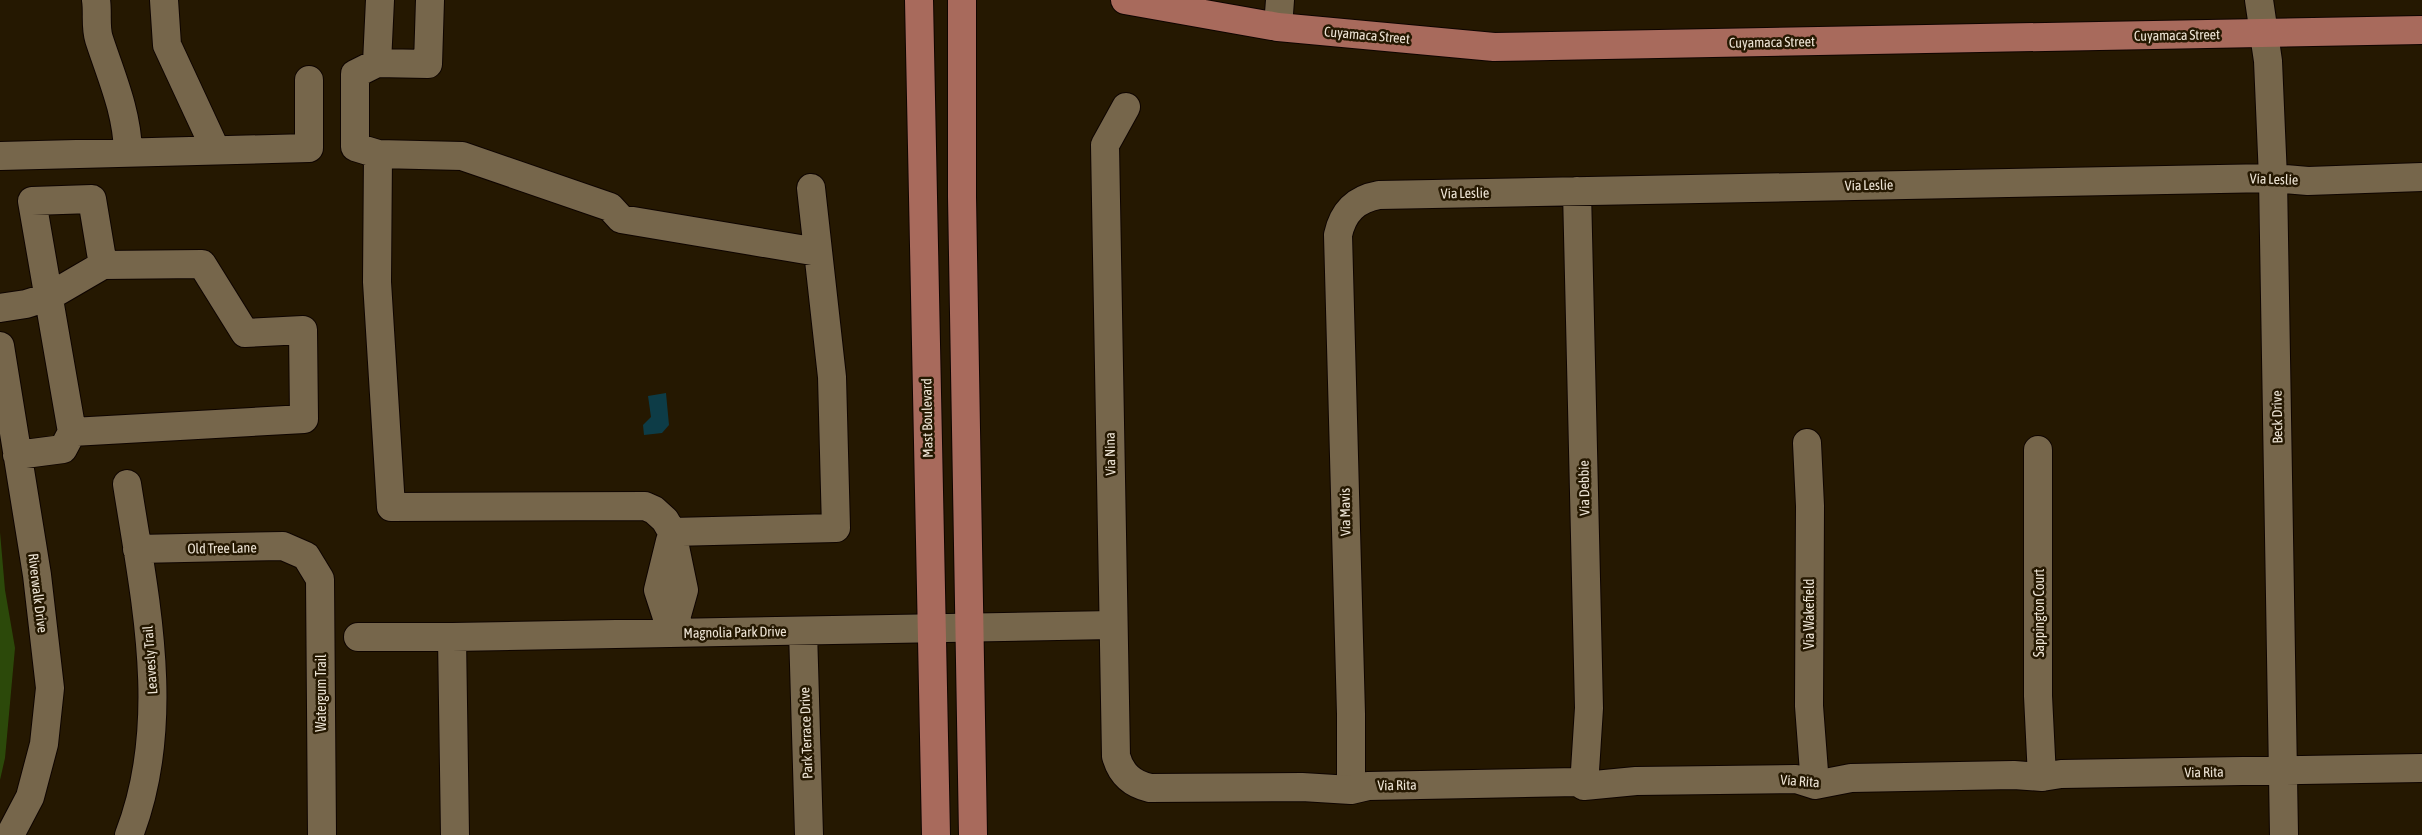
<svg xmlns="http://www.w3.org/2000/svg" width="2422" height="835" font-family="'Asap Condensed',sans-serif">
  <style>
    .green { fill: #2c490a }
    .water { fill: #0d3c47 }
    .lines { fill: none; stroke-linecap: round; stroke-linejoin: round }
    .minor-casing { stroke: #0e0400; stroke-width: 30 }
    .major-casing { stroke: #0e0400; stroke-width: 30 }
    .minor { stroke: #76664b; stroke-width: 28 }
    .major { stroke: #a86a5c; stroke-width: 28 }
    .labels { text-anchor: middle; stroke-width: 5; stroke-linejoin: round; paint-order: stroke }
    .street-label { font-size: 14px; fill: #ede4d5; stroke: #251801 }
  </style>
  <rect width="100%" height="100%" fill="#251801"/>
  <!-- green -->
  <path class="green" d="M0,532l5,58 10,58 -10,110 -5,22z"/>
  <!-- water -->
  <path class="water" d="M666,393l3,32 -7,8 -18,2 -1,-10 8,-8 -3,-21z"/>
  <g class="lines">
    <!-- minor casing -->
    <g class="minor-casing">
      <path id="minor" d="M96,0c2,12 -1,27 3,39 12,37 28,72 29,113
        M164,0l3,45 45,97 1,8
        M430,0l-2,64 -51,-1 -22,11v73l23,7 84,2 148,51 11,12 197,33
        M2259,0l9,61 5,117 11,657
        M1278,27l2,-27
        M377,63l3,-63
        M1126,107l-21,38 11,611c5,18 16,28 34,32l152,-1 49,3 17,-4 210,-4 6,4 52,-5 160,-2 19,6 36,-7 163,-3 28,2 19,-3 361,-6
        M378,154l-1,128 14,225 254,-1 9,4 11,10 7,12 12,58 -12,43
        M0,156l309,-8v-68
        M1577,191l12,517 -5,78
        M0,308l26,-4 22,-7 55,-32 99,-1 43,69 58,-3 1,89 -232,13 -9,17 -46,6
        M0,346l37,229 13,113 -6,56 -14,53 -20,38
        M72,432l-40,-231 60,-2 11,66
        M1807,443l3,63 -1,200 6,79
        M2038,450v246l4,81
        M127,484c18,115 46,238 2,351
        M672,532l164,-4 -4,-151 -21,-189
        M670,541l-12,49 14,43
        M137,549l146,-3 23,10 14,23 2,256
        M803,631l6,204
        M358,637h94l661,-12
        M452,637l3,198
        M1351,790v-76l-13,-479c5,-23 18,-36 41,-40l894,-17 35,3 114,-4"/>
    </g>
    <!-- major casing -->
    <g class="major-casing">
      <path id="major" d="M919,0l17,835
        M962,0v197l11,638
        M1125,0l153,27 216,20 928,-17"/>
    </g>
    <!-- minor -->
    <use href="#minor" class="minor"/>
    <!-- major -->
    <use href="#major" class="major"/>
  </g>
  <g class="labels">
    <!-- street labels -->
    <g class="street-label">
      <text transform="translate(1367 35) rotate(5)" y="5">Cuyamaca Street</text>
      <text transform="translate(2177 35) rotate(-1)" y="5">Cuyamaca Street</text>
      <text transform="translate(1772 42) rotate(-1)" y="5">Cuyamaca Street</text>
      <text transform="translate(2274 179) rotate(2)" y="5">Via Leslie</text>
      <text transform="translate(1869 185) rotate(-1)" y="5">Via Leslie</text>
      <text transform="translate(1465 193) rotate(-1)" y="5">Via Leslie</text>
      <text transform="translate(2277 417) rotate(-91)" y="5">Beck Drive</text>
      <text transform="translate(927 418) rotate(-91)" y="5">Mast Boulevard</text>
      <text transform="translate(1110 454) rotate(-91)" y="5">Via Nina</text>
      <text transform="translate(1584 488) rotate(-91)" y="5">Via Debbie</text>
      <text transform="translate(1345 512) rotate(-91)" y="5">Via Mavis</text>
      <text transform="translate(222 548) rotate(-1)" y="5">Old Tree Lane</text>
      <text transform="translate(38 593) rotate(83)" y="5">Riverwalk Drive</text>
      <text transform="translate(2039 613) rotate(-90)" y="5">Sappington Court</text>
      <text transform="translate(1809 614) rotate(-90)" y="5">Via Wakefield</text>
      <text transform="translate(735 632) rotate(-1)" y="5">Magnolia Park Drive</text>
      <text transform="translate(150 660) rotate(-94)" y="5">Leavesly Trail</text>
      <text transform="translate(321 693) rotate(-90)" y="5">Watergum Trail</text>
      <text transform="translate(806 733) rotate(-92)" y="5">Park Terrace Drive</text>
      <text transform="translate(2204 772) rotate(-1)" y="5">Via Rita</text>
      <text transform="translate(1800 781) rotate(4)" y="5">Via Rita</text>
      <text transform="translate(1397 785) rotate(-1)" y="5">Via Rita</text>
    </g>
  </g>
</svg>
